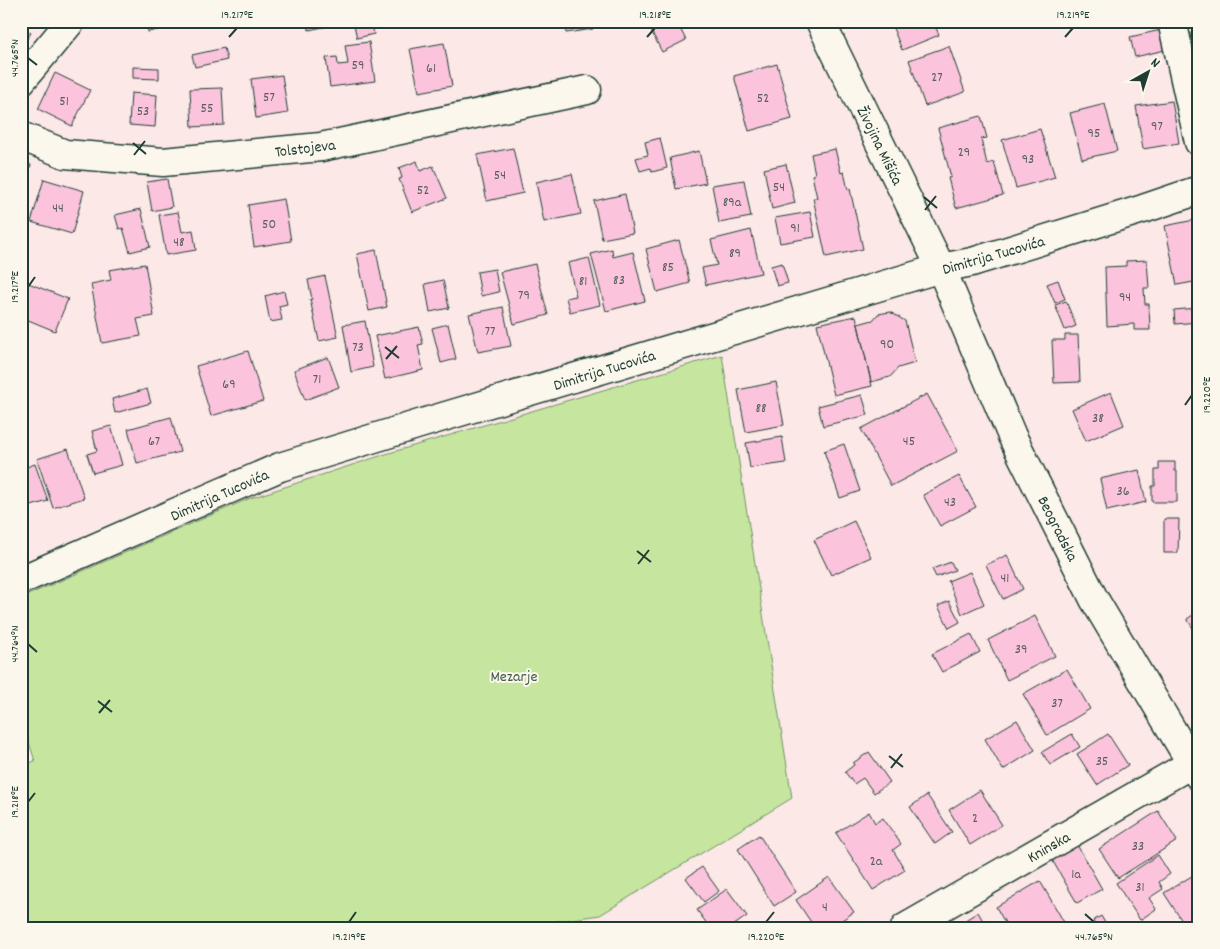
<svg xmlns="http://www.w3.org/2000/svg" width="1220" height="949" font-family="Dekko,sans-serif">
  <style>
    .green { fill: #c6e69f; stroke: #72926a }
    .building { fill: #fbc4dc; stroke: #1f3d34 }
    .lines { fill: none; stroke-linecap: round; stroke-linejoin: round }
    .street-casing { stroke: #1f3d34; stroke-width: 31 }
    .secondary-casing { stroke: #1f3d34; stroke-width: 31 }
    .street { stroke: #fbf7ec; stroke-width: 28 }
    .secondary { stroke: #fbf7ec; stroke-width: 28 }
    .ticks { fill: none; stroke: #1f3d34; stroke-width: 2 }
    .labels { text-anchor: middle; stroke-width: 4; stroke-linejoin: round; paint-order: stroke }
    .number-label { font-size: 14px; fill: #565f5e }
    .street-label { font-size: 16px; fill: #1f3d34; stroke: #fbf7ec }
    .park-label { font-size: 16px; fill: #405f49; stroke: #fbf7ec }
    .neatline { fill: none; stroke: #1f3d34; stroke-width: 2 }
    .ticks-label { font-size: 12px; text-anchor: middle; fill: #1f3d34 }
  </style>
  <rect width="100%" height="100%" fill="#fbe8e7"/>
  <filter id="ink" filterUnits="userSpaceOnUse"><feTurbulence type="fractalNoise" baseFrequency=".02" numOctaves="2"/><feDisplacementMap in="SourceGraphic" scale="10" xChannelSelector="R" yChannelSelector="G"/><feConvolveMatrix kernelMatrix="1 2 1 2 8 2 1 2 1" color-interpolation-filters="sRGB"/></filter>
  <g filter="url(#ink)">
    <!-- green -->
    <path class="green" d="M722,355l70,443 -192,117 -92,13h-487v-162l14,-5 -14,-43v-120l227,-99 138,-45z"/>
    <!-- building -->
    <path class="building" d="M146,21h54l-52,11z
      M307,21h45l-43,9z
      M353,21h18l3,13 -17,4z
      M555,21h36l2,8 -27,4 -1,-7 -9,2z
      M646,21h30l10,19 -24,12z
      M890,21h43l6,14 -37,15z
      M21,26l10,7 -7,10 -3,-3z
      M1161,30l4,20 -30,7 -5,-20z
      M369,42l6,39 -45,6 -4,-29 11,-1 1,8 10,-1 -3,-19z
      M444,43l8,43 -33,6 -9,-43z
      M949,46l16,46 -40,14 -16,-46z
      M224,48l3,12 -32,7 -3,-12z
      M777,64l15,55 -43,12 -15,-55z
      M133,67l26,1v11l-26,-1z
      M55,73l35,17 -18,36 -34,-17z
      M282,75l6,38 -32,5 -5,-39z
      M222,88l2,37 -32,2 -2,-38z
      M131,93l26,2 -2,32 -26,-2z
      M1172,101l7,42 -36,6 -7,-43z
      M1105,104l12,47 -35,8 -12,-46z
      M981,116l6,22 -6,1 6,25 7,-2 9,33 -47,13 -8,-30 3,-1 -13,-49z
      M1040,129l15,48 -39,11 -14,-48z
      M660,138l7,30 -15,4 -1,-4 -11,3 -4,-13 12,-3 -3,-13z
      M513,148l10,45 -36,8 -10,-46z
      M835,149l6,24 3,-1 4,18 2,-1 13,60 -37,8 -13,-59h4l-5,-23 3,-1 -4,-20z
      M699,151l7,32 -30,6 -6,-31z
      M21,161l10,4 -10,23z
      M417,161l3,10 13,-5 14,32 -35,14 -13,-33 3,-1 -3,-10z
      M786,164l9,39 -23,6 -8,-40z
      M572,174l9,40 -37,8 -8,-40z
      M44,179l40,12 -12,43 -41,-12z
      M167,179l5,28 -20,4 -5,-29z
      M744,180l7,37 -32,6 -7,-38z
      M625,194l8,39 -31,6 -8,-38z
      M284,199l7,42 -37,6 -6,-42z
      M141,209l9,38 -20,5 -7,-24 -4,1 -4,-14z
      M178,212l4,20 11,-2 3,20 -30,5 -7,-40z
      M810,212l5,25 -35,6 -5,-25z
      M1199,219v62l-22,4 -12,-59z
      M751,230l10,43 -55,12 -4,-17 15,-3 -6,-25z
      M679,240l11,43 -33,9 -11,-43z
      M612,249l1,8 20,-5 12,49 -39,10 -15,-57z
      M376,250l11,57 -18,4 -12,-57z
      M589,258l11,47 -30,7 -4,-14 10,-2 -8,-33z
      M1147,260l2,28h-5l1,16h4l1,26h-16v-6l-27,2 -2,-59 21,-1v-5z
      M782,263l6,20 -11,3 -6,-20z
      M145,264l9,52 -17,3 4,17 -39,7 -11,-59 20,-4 -2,-10z
      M535,264l13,51 -34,9 -14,-52z
      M495,269l4,23 -18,4 -4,-24z
      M325,276l13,61 -19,4 -9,-42h2l-4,-19z
      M21,280l47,19 -13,32 -34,-14z
      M443,280l6,28 -19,4 -5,-28z
      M1058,280l7,19 -10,4 -8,-19z
      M284,291l3,13 -8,2 3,14 -12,2 -5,-26z
      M1066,301l10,25 -11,4 -10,-25z
      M503,307l8,39 -33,6 -9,-38z
      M1197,308l1,14 -23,2 -1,-14z
      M890,312l15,9 10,42 -17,5 -8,9 -19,5 -13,-58 15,-4 5,-6z
      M856,316l16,70 -38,9 -17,-71z
      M365,321l8,46 -22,5 -8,-47z
      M448,324l8,35 -15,4 -9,-35z
      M419,327l4,17 -5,1 5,25 -38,9 -10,-43z
      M1065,335h13l2,47 -26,1 -2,-43h13z
      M248,351l15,50 -52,15 -15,-50z
      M328,357l11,30 -34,13 -11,-30z
      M776,382l8,43 -38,7 -8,-42z
      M147,389l4,14 -36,10 -3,-14z
      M1111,392l13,33 -38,16 -14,-32z
      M927,394l31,57 -67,35 -30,-57z
      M862,395l6,20 -45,11 -5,-20z
      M171,417l9,35 -43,11 -9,-34z
      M111,426l11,39 -29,8 -6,-19 10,-3 -5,-20z
      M782,437l4,26 -36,5 -4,-25z
      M844,444l16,47 -20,7 -16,-47z
      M68,449l16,49 -31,10 -16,-49z
      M1159,462h16v9h2v31h-25v-16h3v-16h4z
      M35,464l13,37 -27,8v-40z
      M1139,470l7,32 -39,9 -7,-32z
      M959,476l17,31 -36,19 -17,-31z
      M1164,519h15l-1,34h-14z
      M854,521l17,36 -40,18 -17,-35z
      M1007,555l16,34 -20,10 -17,-34z
      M951,562l4,8 -19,7 -4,-8z
      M970,572l14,32 -22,10 -14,-33z
      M949,601l11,21 -11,6 -11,-22z
      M1199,611v26l-12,-18z
      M1035,616l20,40 -48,24 -19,-40z
      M971,634l9,18 -38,20 -10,-18z
      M1067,669l23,40 -43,26 -24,-41z
      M1017,720l18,30 -32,20 -18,-31z
      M1072,734l8,13 -30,18 -8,-13z
      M1108,734l20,31 -31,20 -20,-31z
      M869,752l21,30 -16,11 -11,-15 -9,6 -9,-12 9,-7 -1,-2z
      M980,790l22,35 -32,20 -21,-35z
      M927,795l25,37 -17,12 -25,-37z
      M1158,811l19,30 -59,37 -19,-29z
      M869,812l6,11 8,-5 18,26 -8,6 12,20 -32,20 -37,-57z
      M759,835l37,57 -22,14 -36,-57z
      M1076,843l26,46 -25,14 -26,-45z
      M1158,855l12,19 -11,8 4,7 -14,9 7,11 -16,11 -24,-37z
      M702,867l17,24 -15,11 -18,-24z
      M1195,874l4,5v36l-15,9 -20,-31z
      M829,877l25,35 -24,16h-15l-19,-28z
      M1040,881l25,43 -6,4h-51l-12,-21z
      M727,889l20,27 -17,12h-20l-13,-18z
      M978,912l9,16h-34z
      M1101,916l7,12h-12l-3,-7z"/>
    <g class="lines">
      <!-- street casing -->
      <g class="street-casing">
        <path id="street" d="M1172,21l27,121
          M21,81l50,-60
          M21,136l44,18 98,8 158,-15 266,-57
          M905,928l286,-164"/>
      </g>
      <!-- secondary casing -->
      <g class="secondary-casing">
        <path id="secondary" d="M820,21l121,247 71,168 82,163 105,177
          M21,580l259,-113 146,-45 515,-154 31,-6 171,-53 56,-19"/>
      </g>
      <!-- street -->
      <use href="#street" class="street"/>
      <!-- secondary -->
      <use href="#secondary" class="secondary"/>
    </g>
  </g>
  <!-- ticks -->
  <path class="ticks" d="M229,37l8,-9M647,37l8,-9M1065,37l8,-9M28,58l9,7M133,143l13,11M134,155l11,-14M924,197l13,11M925,210l11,-14M28,287l7,-10M385,347l14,11M386,359l11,-13M1185,405l7,-10M637,551l14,11M638,564l11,-14M28,644l9,8M98,701l14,11M99,713l11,-13M889,756l14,11M891,768l11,-14M28,802l7,-9M1085,914l9,8M349,922l7,-10M766,922l8,-10"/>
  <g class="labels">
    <!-- number labels -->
    <g class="number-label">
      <text x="358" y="69">59</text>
      <text x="431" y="72">61</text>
      <text x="937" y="81">27</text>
      <text x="269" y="101">57</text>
      <text x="763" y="102">52</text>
      <text x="64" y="105">51</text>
      <text x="207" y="112">55</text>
      <text x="143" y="115">53</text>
      <text x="1157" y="130">97</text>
      <text x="1094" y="137">95</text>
      <text x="964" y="156">29</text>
      <text x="1028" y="163">93</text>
      <text x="500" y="179">54</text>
      <text x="779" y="191">54</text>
      <text x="423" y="194">52</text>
      <text x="732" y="206">89a</text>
      <text x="58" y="212">44</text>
      <text x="269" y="228">50</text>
      <text x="795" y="232">91</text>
      <text x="179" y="246">48</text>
      <text x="735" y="257">89</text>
      <text x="668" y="271">85</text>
      <text x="619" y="284">83</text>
      <text x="583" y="285">81</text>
      <text x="524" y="299">79</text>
      <text x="1125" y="301">94</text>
      <text x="490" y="335">77</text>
      <text x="887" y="348">90</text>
      <text x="358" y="351">73</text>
      <text x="317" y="383">71</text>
      <text x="229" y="388">69</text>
      <text x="761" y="412">88</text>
      <text x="1098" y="422">38</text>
      <text x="154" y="445">67</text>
      <text x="909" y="445">45</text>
      <text x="1123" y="495">36</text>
      <text x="950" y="506">43</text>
      <text x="1005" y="582">41</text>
      <text x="1021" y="653">39</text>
      <text x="1057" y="707">37</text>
      <text x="1102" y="765">35</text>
      <text x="975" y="822">2</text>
      <text x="1138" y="850">33</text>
      <text x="876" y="865">2a</text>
      <text x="1076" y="878">1a</text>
      <text x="1140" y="891">31</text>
      <text x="825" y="911">4</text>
    </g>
    <!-- street labels -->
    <g class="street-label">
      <text transform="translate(881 145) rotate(64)" y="6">Živojina Mišića</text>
      <text transform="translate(305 147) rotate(-7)" y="6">Tolstojeva</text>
      <text transform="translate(993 254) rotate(-16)" y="6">Dimitrija Tucovića</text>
      <text transform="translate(604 369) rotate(-17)" y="6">Dimitrija Tucovića</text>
      <text transform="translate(219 494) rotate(-24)" y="6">Dimitrija Tucovića</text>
      <text transform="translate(1059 528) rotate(63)" y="6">Beogradska</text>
      <text transform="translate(1048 846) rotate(-30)" y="6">Kninska</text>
    </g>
    <!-- park labels -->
    <g class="park-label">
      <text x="514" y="681">Mezarje</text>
    </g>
  </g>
  <!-- margin -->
  <rect width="1220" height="949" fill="none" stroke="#fbf7ec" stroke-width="55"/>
  <!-- north arrow -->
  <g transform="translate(1148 72) rotate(39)" stroke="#fbf7ec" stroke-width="4" paint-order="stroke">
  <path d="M0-4L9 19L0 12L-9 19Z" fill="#1f3d34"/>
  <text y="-8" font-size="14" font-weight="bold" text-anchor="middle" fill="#1f3d34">N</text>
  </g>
  <rect x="28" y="28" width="1164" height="894" class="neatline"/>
  <g class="ticks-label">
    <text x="237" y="18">19.217°E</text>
    <text x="655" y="18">19.218°E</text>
    <text x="1073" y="18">19.219°E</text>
    <text transform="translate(14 58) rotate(-90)" y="4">44.765°N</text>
    <text transform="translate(14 287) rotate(-90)" y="4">19.217°E</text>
    <text transform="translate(1206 395) rotate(-90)" y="4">19.220°E</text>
    <text transform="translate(14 644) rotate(-90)" y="4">44.764°N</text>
    <text transform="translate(14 802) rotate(-90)" y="4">19.218°E</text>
    <text x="349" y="940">19.219°E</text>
    <text x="766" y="940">19.220°E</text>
    <text x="1094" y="940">44.765°N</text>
  </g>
</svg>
